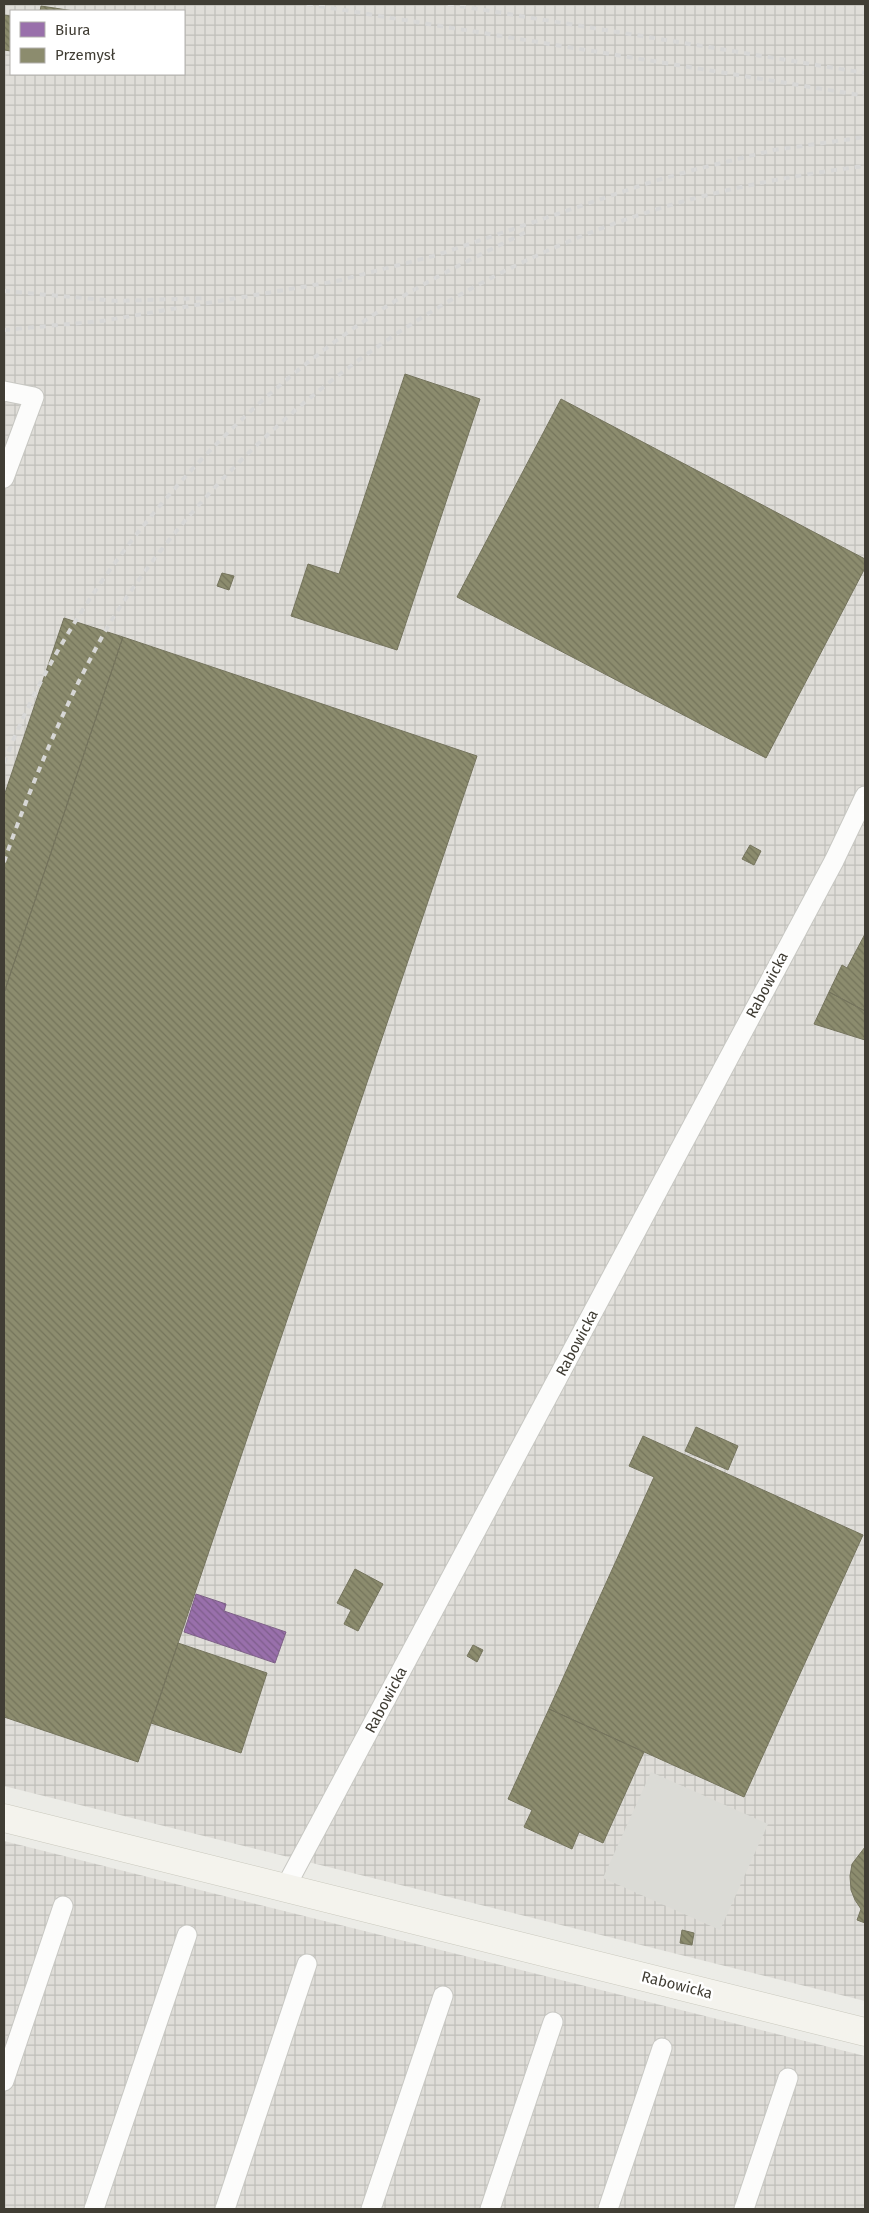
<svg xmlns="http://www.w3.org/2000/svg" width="869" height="2213" font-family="'Fira Sans',sans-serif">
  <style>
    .industrial { fill: url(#industrial-grid); fill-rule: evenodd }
    .parking { fill: #dbdbd6 }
    .offices { fill: url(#offices-back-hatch); stroke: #7e6187 }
    .industry { fill: url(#industry-back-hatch); stroke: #75745d }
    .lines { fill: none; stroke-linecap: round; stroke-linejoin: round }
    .lane-casing { stroke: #c8c8c3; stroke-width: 21 }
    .secondary-casing { stroke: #cac9be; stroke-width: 29 }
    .lane { stroke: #fcfcfb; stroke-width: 19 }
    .secondary { stroke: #f4f3ed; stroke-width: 28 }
    .rail { stroke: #d7d7d6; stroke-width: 4; stroke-dasharray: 6 6; stroke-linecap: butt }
    .labels { text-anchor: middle; stroke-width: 5; stroke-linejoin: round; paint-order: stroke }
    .street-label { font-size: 15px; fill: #403d34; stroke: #fff }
  </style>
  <defs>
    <pattern id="industrial-grid" width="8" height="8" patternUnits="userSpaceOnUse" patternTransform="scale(1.25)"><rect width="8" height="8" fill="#dfddd8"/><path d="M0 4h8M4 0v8" fill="none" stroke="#c0bfba"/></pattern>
    <pattern id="offices-back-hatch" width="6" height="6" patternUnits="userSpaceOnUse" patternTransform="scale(1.25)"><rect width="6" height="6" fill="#9970ab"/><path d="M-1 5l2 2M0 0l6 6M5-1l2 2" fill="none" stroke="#7e5d8c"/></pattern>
    <pattern id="industry-back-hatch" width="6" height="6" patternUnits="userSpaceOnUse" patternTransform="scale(1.25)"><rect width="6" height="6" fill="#8c8c6e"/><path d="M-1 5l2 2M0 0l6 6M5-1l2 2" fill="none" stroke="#74745b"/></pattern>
  </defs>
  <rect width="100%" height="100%" fill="#ecece7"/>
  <!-- industrial -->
  <path class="industrial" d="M4,4h861v1997l-861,-215zM11,11h173v63h-173z
    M4,1841l861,215v153h-861z"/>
  <!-- parking -->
  <path class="parking" d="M651,1772l117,52 -48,106 -117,-52z"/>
  <!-- offices -->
  <path class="offices" d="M196,1594l30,10 -2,7 62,21 -11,31 -91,-31z"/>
  <!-- industry -->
  <path class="industry" d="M41,6l33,5h-34z
    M4,15l7,1v35l-7,-1z
    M405,374l75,25 -83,251 -106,-34 17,-52 31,10z
    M561,399l304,160v9l-99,190 -309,-161z
    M222,573l12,3 -5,14 -12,-4z
    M64,618l59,19 -119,356v-197z
    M123,637l354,119 -339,1006 -134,-45v-724z
    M750,845l11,6 -7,14 -12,-6z
    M865,934v77l-36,-19 13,-27 5,3z
    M829,992l36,19v29l-51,-16z
    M696,1427l42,19 -10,24 -43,-19z
    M643,1436l220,99 -119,262 -195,-88 105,-232 -25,-11z
    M355,1569l28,15 -25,47 -14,-7 7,-14 -14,-7z
    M178,1643l89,30 -26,80 -90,-30z
    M473,1645l10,5 -6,12 -10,-6z
    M549,1709l95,43 -41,91 -24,-11 -7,17 -48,-22 8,-17 -24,-11z
    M865,1847v76l-8,-3 4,-11 -6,-9 -4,-10 -1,-14 2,-12z
    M682,1930l12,3 -2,12 -12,-2z"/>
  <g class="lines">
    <!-- lane casing -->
    <g class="lane-casing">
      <path id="lane" d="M4,391l30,6 -30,81
        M285,1888l549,-1027 31,-65
        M4,2081l59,-175
        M94,2209l93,-274
        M225,2209l82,-245
        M371,2209l72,-213
        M490,2209l63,-187
        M608,2209l54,-161
        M744,2209l44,-131"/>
    </g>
    <!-- secondary casing -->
    <g class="secondary-casing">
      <path id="secondary" d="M4,1818l861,214"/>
    </g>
    <!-- lane -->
    <use href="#lane" class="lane"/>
    <!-- secondary -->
    <use href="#secondary" class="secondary"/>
    <!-- rail -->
    <path class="rail" d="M307,4l558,92
      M448,4l417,69
      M4,291l113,10 89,-3
      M4,330l98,-9 235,-40 100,-26 214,-73 46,-13 77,-19 91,-13
      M4,763c71,-183 218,-352 383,-457 46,-29 95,-52 143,-76
      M4,862c21,-61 46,-121 74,-179 13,-25 25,-50 40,-73 128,-194 334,-341 556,-406 63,-18 127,-30 191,-38"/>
  </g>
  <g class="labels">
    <!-- street labels -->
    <g class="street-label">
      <text transform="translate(767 985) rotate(-62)" y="5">Rabowicka</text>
      <text transform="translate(577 1343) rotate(-62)" y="5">Rabowicka</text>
      <text transform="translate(386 1700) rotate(-62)" y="5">Rabowicka</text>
      <text transform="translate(677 1985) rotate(14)" y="5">Rabowicka</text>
    </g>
  </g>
  <!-- border -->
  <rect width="869" height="2213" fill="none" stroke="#403d34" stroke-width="10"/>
  <!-- legend -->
  <rect x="10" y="10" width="175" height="65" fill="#ffffff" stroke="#b3b1ae"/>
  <rect x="20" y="22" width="25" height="15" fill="#9970ab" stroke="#b3b1ae"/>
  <text x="55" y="35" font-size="15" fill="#403d34">Biura</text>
  <rect x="20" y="48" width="25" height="15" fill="#8c8c6e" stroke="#b3b1ae"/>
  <text x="55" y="60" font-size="15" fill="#403d34">Przemysł</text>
</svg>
